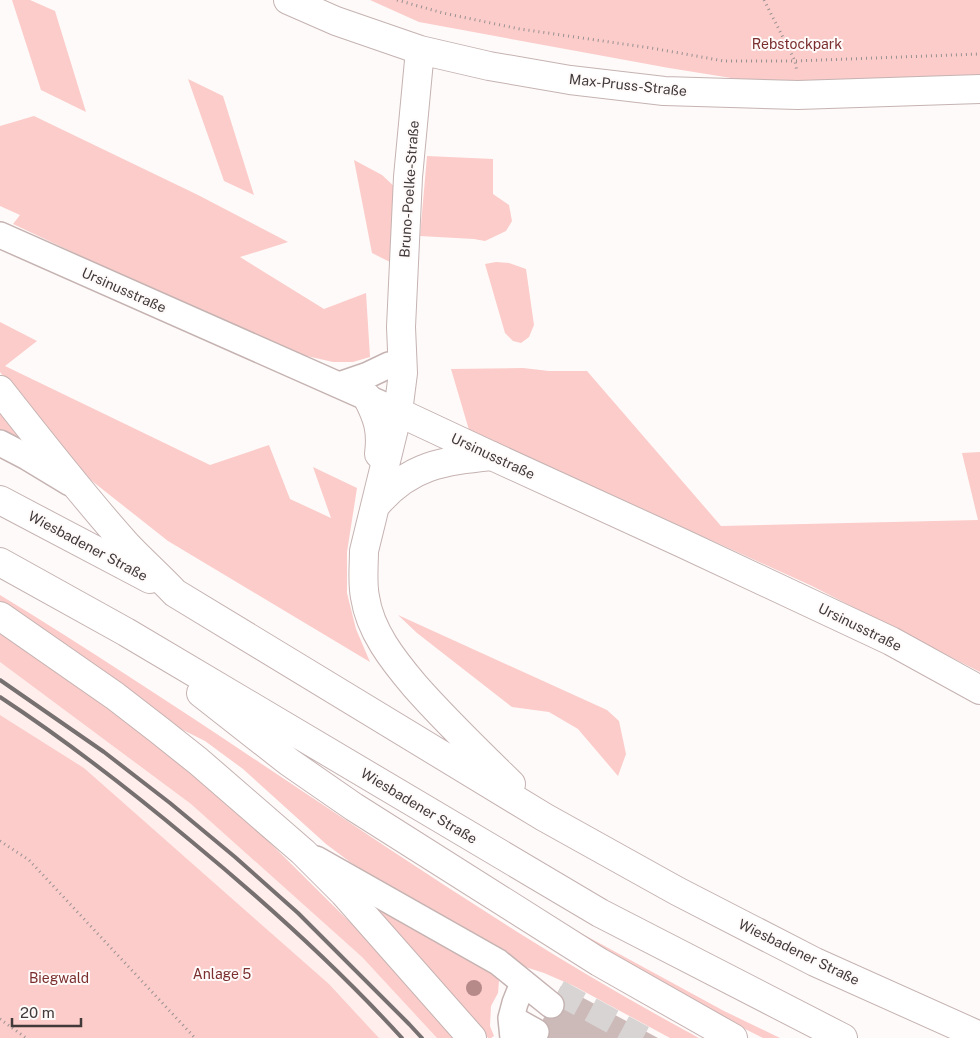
<svg xmlns="http://www.w3.org/2000/svg" width="980" height="1038" font-family="'Public Sans',sans-serif">
  <style>
    .built { fill: #ffeeec }
    .green { fill: #fbccc9 }
    .building { fill: #ccbab9 }
    .lines { fill: none; stroke-linecap: round; stroke-linejoin: round }
    .minor-tunnel { stroke: #d8d4d3; stroke-width: 25; stroke-dasharray: 25 12; stroke-linecap: butt }
    .minor-casing { stroke: #c5b3b2; stroke-width: 28 }
    .major-casing { stroke: #c5b3b2; stroke-width: 30 }
    .highway-casing { stroke: #c5b3b2; stroke-width: 30 }
    .path { stroke: #989191; stroke-width: 3; stroke-dasharray: 1 4; stroke-linecap: butt }
    .minor { stroke: #fff; stroke-width: 25 }
    .major { stroke: #fff; stroke-width: 28 }
    .highway { stroke: #fff; stroke-width: 28 }
    .rail { stroke: #777070; stroke-width: 4 }
    .tree { fill: #b68a89 }
    .labels { text-anchor: middle; stroke-width: 4; stroke-linejoin: round; paint-order: stroke }
    .park-label { font-size: 14px; fill: #7b2e2e; stroke: #fefaf9 }
    .street-label { font-size: 14px; fill: #423a3a; stroke: #fefaf9 }
  </style>
  <rect width="100%" height="100%" fill="#fefaf9"/>
  <!-- built -->
  <path class="built" d="M0,662l191,142 171,153 75,81h-58l-50,-54 -245,-216 -84,-53z"/>
  <!-- green -->
  <path class="green" d="M12,0h18l25,11 31,101 -45,-22z
    M370,0h610v77l-180,12 -131,-21 -250,-46z
    M188,79l35,17 31,99 -30,-14z
    M34,116l164,79 90,47 -48,15 84,52 42,-16 4,64 -17,5h-20l-35,-8 -162,-72 -123,-58 7,-9 -20,-9v-80z
    M427,156l66,3v35l16,11 3,16 -6,10 -21,10 -11,-2 -54,-3z
    M354,160l28,15 15,14 -3,75 -22,-11z
    M496,262l13,1 17,6 8,56 -5,12 -8,6 -8,-2 -8,-8 -20,-69z
    M0,322l37,19 -32,25 205,99 59,-20 21,54 41,19 -18,-51 44,21 -10,64v41l9,36 14,33 -202,-121 -76,-60 -56,-61 -36,-48z
    M523,368l26,3h38l134,155 257,-6 -16,-67 18,-1v220l-168,-86 -343,-156 -18,-61z
    M0,410l19,27 -12,-3 -7,-5z
    M0,595c177,108 345,228 519,338 59,37 119,72 180,105h-29l-96,-52 -30,-13 -28,-9 -56,-33 -110,-69 -24,-18 -83,-75 -38,-28 -34,-17 -171,-120z
    M398,615l209,95 12,11 7,33 -8,22 -40,-47 -29,-17 -37,-5 -95,-74z
    M0,631l167,117 84,76 137,136 67,78h-18l-75,-81 -171,-153 -191,-142z
    M0,715l84,53 245,216 50,54h-379z
    M374,899l118,72 7,10 -1,12 -7,13 -1,20 4,10 -3,2h-3l-13,-17 -104,-113z
    M566,925l158,86 56,27h-17l-48,-24 -115,-64z"/>
  <!-- building -->
  <path class="building" d="M561,986l97,52h-125z"/>
  <g class="lines">
    <!-- minor-tunnel -->
    <path class="minor-tunnel" d="M558,992l85,46"/>
    <!-- minor casing -->
    <g class="minor-casing">
      <path id="minor" d="M0,235l386,171
        M339,385l29,-10 21,-10
        M0,443l27,14 43,26
        M316,859l182,103 53,43
        M511,1018l25,14
        M513,1038l-2,-20 4,-15 8,-20"/>
    </g>
    <!-- major casing -->
    <g class="major-casing">
      <path id="major" d="M288,0l48,21 84,29 69,16 81,14 94,11 134,4 182,-6
        M398,412l94,44 190,87 209,98 89,49
        M398,412l5,-39 -2,-46 7,-150 12,-127"/>
    </g>
    <!-- highway casing -->
    <g class="highway-casing">
      <path id="highway" d="M0,390c41,52 82,105 126,154 16,17 33,32 49,49l369,224 133,74 138,71 165,74
        M367,397c11,21 15,34 12,57
        M398,412l-34,139c0,15 -2,31 1,46 5,34 28,63 50,89 30,34 63,66 96,98
        M0,500l150,79
        M377,504c33,-39 66,-43 115,-48
        M0,562l126,70 474,281 243,125
        M0,616l115,80 44,34 39,31 105,91 41,41 128,145
        M201,693l88,69 65,45 245,155 134,76"/>
    </g>
    <!-- path -->
    <path class="path" d="M397,0l46,13 43,9 34,7 131,19 73,13h71l185,-7
      M764,0l31,61 2,11
      M0,841l29,19 166,178
      M0,1019l26,19"/>
    <!-- minor -->
    <use href="#minor" class="minor"/>
    <!-- major -->
    <use href="#major" class="major"/>
    <!-- highway -->
    <use href="#highway" class="highway"/>
    <!-- rail -->
    <path class="rail" d="M0,680l104,72 66,51 65,54 63,56 111,111 13,14
      M0,697c67,44 130,93 191,144 74,61 146,126 211,197"/>
  </g>
  <!-- trees -->
  <circle class="tree" cx="474" cy="988" r="8"/>
  <g class="labels">
    <!-- park labels -->
    <g class="park-label">
      <text x="797" y="49">Rebstockpark</text>
      <text x="222" y="979">Anlage 5</text>
      <text x="59" y="983">Biegwald</text>
    </g>
    <!-- street labels -->
    <g class="street-label">
      <text transform="translate(628 85) rotate(6)" y="5">Max-Pruss-Straße</text>
      <text transform="translate(409 189) rotate(-86)" y="5">Bruno-Poelke-Straße</text>
      <text transform="translate(124 290) rotate(24)" y="5">Ursinusstraße</text>
      <text transform="translate(493 456) rotate(25)" y="5">Ursinusstraße</text>
      <text transform="translate(88 546) rotate(28)" y="5">Wiesbadener Straße</text>
      <text transform="translate(860 627) rotate(26)" y="5">Ursinusstraße</text>
      <text transform="translate(419 806) rotate(31)" y="5">Wiesbadener Straße</text>
      <text transform="translate(799 952) rotate(26)" y="5">Wiesbadener Straße</text>
    </g>
  </g>
  <!-- scale -->
  <path d="M12 1018v8h69v-8" fill="none" stroke="#423a3a" stroke-width="2.5"/>
  <text x="20" y="1018" font-size="15" fill="#423a3a" stroke="#fefaf9" stroke-width="4" paint-order="stroke">20 m</text>
</svg>
